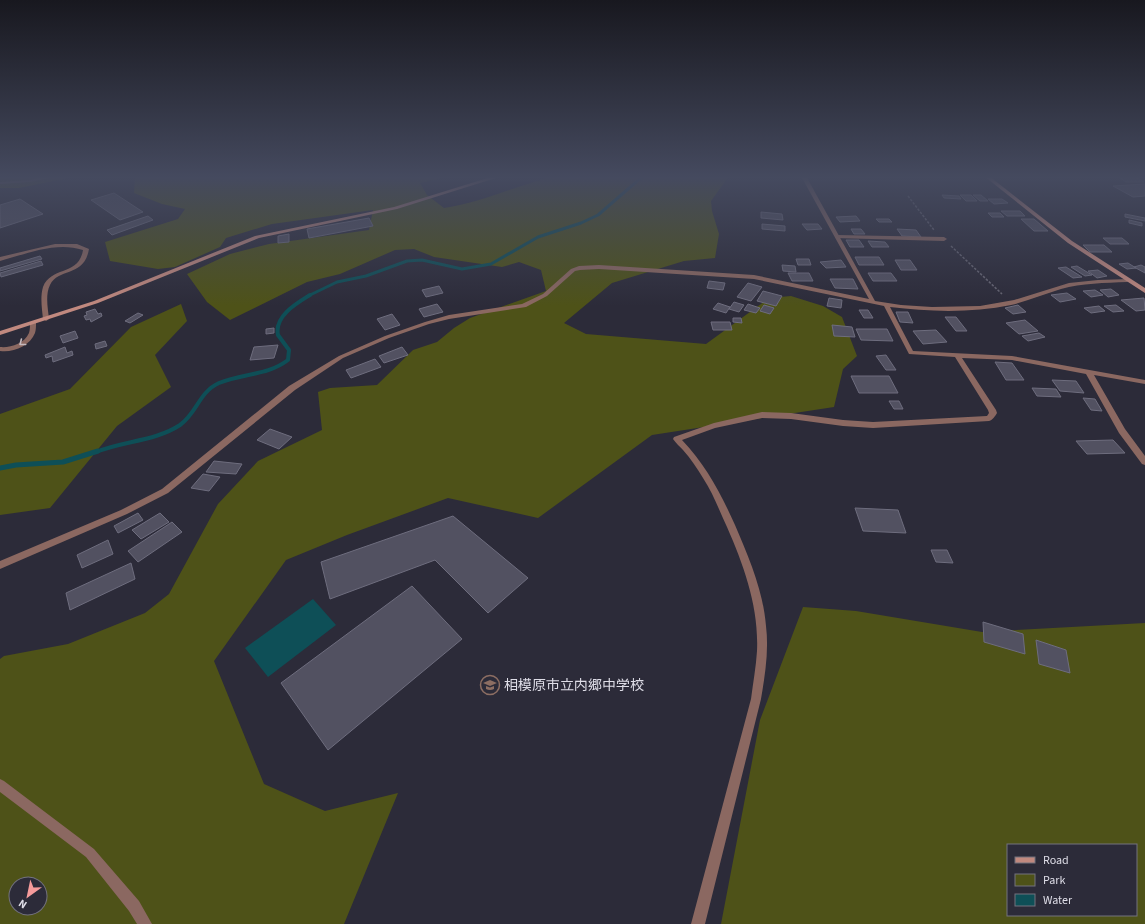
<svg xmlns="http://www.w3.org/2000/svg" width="1145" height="924" font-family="'Source Sans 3','Noto Sans JP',sans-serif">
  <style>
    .green { fill: #4e5218; fill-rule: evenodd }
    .water { fill: #0e4f57 }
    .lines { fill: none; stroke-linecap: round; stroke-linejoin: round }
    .stream-far2 { stroke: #0e4f57; stroke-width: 3 }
    .stream-far1 { stroke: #0e4f57; stroke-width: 4 }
    .stream { stroke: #0e4f57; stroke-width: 5 }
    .building { fill: #525161; stroke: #6e6d7e }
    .path { stroke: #666572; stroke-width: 1.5; stroke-dasharray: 2.5 1.5; stroke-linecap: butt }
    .lane { fill: #8b6861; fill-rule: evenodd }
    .street { fill: #8b6861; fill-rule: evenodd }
    .secondary { fill: #c1897f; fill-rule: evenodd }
    .oneway { stroke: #c5babf }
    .labels { text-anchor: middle; stroke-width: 3; stroke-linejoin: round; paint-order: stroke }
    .near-poi-label { font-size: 14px; fill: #dedde7; stroke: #2c2b39; text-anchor: start }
  </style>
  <rect width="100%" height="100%" fill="#2c2b39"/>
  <!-- green -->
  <path class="green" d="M0,176h78l-59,12h-19z
    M135,176h315l-30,7 7,12 17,13c38,-5 73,-23 111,-32h174l-18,25 1,10 7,23 -4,24 -31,3 -72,22 -48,40 22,11 120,10 63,-46 22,-2 32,10 19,11 15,39 -14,13 -9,38 -182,28 -114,83 -90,-20 -101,37 -61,25 -72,101 50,123 61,27 73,-18 -54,131h-344v-265l4,-3 64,-12 77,-31 24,-19 49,-90 40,-43 64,-31 -4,-38 12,-4 47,-3 36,-35 24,-8 17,-14 16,-10 76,-27 -5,-21 -22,-8 -17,5 -68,-10 -20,-8 -19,1 -55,24 -33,8 -77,38 -23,-18 -20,-28 43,-20 39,-10 100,-14 4,-20 -101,14 -46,14 -6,9 -45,20 -17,2 -48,-8 -5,-19 73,-23 7,-10 -23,-5 -28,-11zM16,884h24v24h-24z
    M181,304l6,17 -32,34 16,32 -54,39 -67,82 -50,7v-101l70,-25 61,-62z
    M803,607l53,4 126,21 163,-9v301h-424l39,-204zM1008,845h128v70h-128z"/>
  <!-- water -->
  <path class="water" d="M313,599l23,26 -68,52 -23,-29z"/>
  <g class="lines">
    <!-- stream-far2 -->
    <path class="stream-far2" d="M308,296l29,-14 29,-6 41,-15 15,-1 40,9 29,-5 47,-27 43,-14 17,-8 45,-39"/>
    <!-- stream-far1 -->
    <path class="stream-far1" d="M96,452c27,-11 60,-11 84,-27 17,-12 19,-33 39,-42 24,-10 48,-7 69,-23l1,-10 -11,-15c-4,-19 19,-32 32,-40"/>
    <!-- stream -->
    <path class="stream" d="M0,468l16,-3 47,-3 35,-11"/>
  </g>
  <!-- building -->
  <path class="building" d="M1119,177h17l8,5h-18z
    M1145,184v12l-12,1 -20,-11z
    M114,193l29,19 -23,8 -29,-20z
    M942,195l17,1 2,3 -17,-1z
    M960,195h11l6,6h-11z
    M973,195h8l7,6h-8z
    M20,199l23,15 -43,14v-23z
    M988,199h14l6,4 -14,1z
    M1001,211h19l5,5h-18z
    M761,212l21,2 1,6 -22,-2z
    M988,213h12l4,4h-12z
    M1125,214l20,4v3l-20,-4z
    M148,216l5,4 -41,15 -5,-5z
    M856,216l4,5 -20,1 -4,-5z
    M369,218l4,8 -64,12 -2,-9z
    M876,219h13l3,3h-13z
    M1021,219h13l14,12h-14z
    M1129,220l13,3v3l-13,-3z
    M762,224l23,2v5l-23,-2z
    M802,224h16l4,5 -15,1z
    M851,229h10l4,5h-11z
    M897,229l19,1 5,7 -19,-1z
    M289,234v8l-11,1v-7z
    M1103,238h19l7,6h-19z
    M846,240h13l5,7h-14z
    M868,241l17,1 4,5h-17z
    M1083,245h21l8,7h-22z
    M40,256l2,3 -42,12v-3z
    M855,257h24l5,8h-25z
    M796,259h13l2,6h-13z
    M841,260l5,7 -20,1 -6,-6z
    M895,260h15l7,10h-16z
    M41,261l2,4 -42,12 -1,-4z
    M1128,263l8,5 -9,1 -8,-5z
    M782,265l13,1 1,6 -13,-1z
    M1141,265l4,2v6l-11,-6z
    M1077,266l15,9 -7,1 -14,-9z
    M1066,267l16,10 -9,1 -15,-10z
    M1098,270l9,6 -10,2 -9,-7z
    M788,273h21l4,8h-21z
    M868,273h23l6,8h-24z
    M830,279h23l5,10 -23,-1z
    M709,281l16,2 -2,7 -16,-2z
    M748,283l14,4 -11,14 -14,-4z
    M439,286l4,7 -17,4 -4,-7z
    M1111,289l8,6 -11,2 -8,-7z
    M1095,290l8,5 -12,2 -8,-6z
    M763,291l19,5 -6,10 -19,-5z
    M1067,293l9,6 -16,3 -9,-7z
    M829,298l13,2 -1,8 -14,-2z
    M1144,298l1,12 -9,1 -15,-11z
    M734,302l10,3 -5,7 -10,-3z
    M718,303l12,4 -4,6 -13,-4z
    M437,304l6,8 -19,5 -5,-8z
    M748,304l12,4 -4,5 -12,-3z
    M764,305l10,3 -4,6 -10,-3z
    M1018,305l8,7 -13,2 -8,-6z
    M1116,305l8,6 -11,1 -9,-6z
    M1099,306l6,5 -14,2 -7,-5z
    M95,309l3,5 3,-1 1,3 -11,6 -1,-3 -4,1 -2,-4 3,-1 -1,-3z
    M859,310h9l5,8h-9z
    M896,312h12l5,11 -13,-1z
    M138,313l5,2 -13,8 -5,-2z
    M392,314l8,11 -15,5 -8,-11z
    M945,317h11l11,14h-11z
    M733,318h8l1,5 -9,-1z
    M1025,320l13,11 -19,3 -13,-11z
    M711,322h19l2,8h-19z
    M832,325l20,2 3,10 -21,-1z
    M274,328v5l-8,1v-5z
    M856,329h31l6,12 -32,-1z
    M936,330l11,12 -24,2 -10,-13z
    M75,331l3,7 -15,5 -3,-7z
    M1039,333l6,4 -17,4 -6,-5z
    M105,341l2,5 -11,3 -1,-5z
    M278,345l-4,13 -24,2 4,-13z
    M65,347l2,6 5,-2 1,4 -20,7 -1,-6 -6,2 -1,-3z
    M402,347l6,8 -24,8 -5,-7z
    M886,355l10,15h-10l-10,-14z
    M375,359l6,8 -30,11 -5,-8z
    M995,362l17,1 12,17h-18z
    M851,376h38l9,17h-39z
    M1052,380l24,1 8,12 -24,-2z
    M1032,388l24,1 5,8 -24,-1z
    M1083,398l12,1 7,12 -11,-1z
    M889,401h10l4,8h-9z
    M270,429l22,8 -13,12 -22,-9z
    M1113,440l12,13 -38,1 -11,-13z
    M214,461l28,3 -6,10 -30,-2z
    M203,474l17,3 -11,14 -18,-3z
    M855,508l43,2 8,23 -43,-2z
    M138,513l5,7 -25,13 -4,-7z
    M160,513l9,9 -28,17 -9,-9z
    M453,516l75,62 -40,35 -53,-53 -105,39 -9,-37z
    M172,522l10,10 -44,30 -10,-11z
    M108,540l5,14 -31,14 -5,-13z
    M931,550h16l6,13 -17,-1z
    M131,563l4,16 -65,31 -4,-17z
    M412,586l50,53 -134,111 -47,-67z
    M983,622l40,12 2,20 -41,-12z
    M1036,640l30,10 4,23 -31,-9z"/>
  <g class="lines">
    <!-- path -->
    <path class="path" d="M908,196l26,34
      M951,246l51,48"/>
    <!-- lane -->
    <path class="lane" d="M837,235l107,2 3,2 -3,2 -109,-3v-2z
      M55,244h22l12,5c-5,29 -30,18 -39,36 -5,10 -2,24 -1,34l-3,2 -3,-2c-1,-10 -3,-22 0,-32 8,-21 36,-11 40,-37 -27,-9 -57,4 -83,11v-4z
      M33,321l3,2c0,3 0,7 -1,10 -5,13 -22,20 -35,18v-4c10,1 24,-3 29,-14 1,-3 1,-7 1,-10z"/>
    <!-- street -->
    <path class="street" d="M47,176h12l-29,6 -30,2v-2l30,-2z
      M801,176h5l69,125 26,4 31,2 48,-1 34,-6 55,-17 29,-3 31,-1v2l-2,1c-22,1 -45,1 -66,7 -17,5 -33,12 -50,16 -39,8 -81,7 -121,2l23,44 99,5 133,24v4l-51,-9 31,54 20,27v9l-3,-1 -23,-31 -33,-59 -74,-14 -50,-2 34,52 1,3c-2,3 -4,7 -8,8l-116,7 -30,-2 -52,-7 -29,-1 -47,10 -33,12c24,25 39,54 53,85 14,33 28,65 31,101 3,25 -1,49 -5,73l-56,225h-14l60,-225c2,-16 5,-32 6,-48 2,-44 -13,-85 -30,-124 -8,-17 -14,-34 -24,-49 -6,-10 -12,-19 -20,-28 -3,-3 -7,-7 -10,-11l1,-2 40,-14 48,-11 29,1 52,7 30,2 114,-6 2,-3 -1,-3 -33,-53 -46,-3 -25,-48 -130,-27 -155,-10 -19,1 -5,1 -28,25 -21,11 -77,12 -20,5 -40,14 -46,20 -48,32 -127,103 -41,21 -127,55v-8l121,-51 41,-21 127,-103 50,-30 46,-20 40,-14 24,-7 73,-11 21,-10 28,-25 8,-3 20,-1 155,10 115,24z
      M0,779l4,2 90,68 45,52 13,23h-15l-8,-13 -43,-54 -86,-65z"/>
    <!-- secondary -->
    <path class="secondary" d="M494,176h8l-105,33 -138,29 -161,65 -98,32v-4l94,-30 161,-65 139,-29z
      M984,176h5l83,65 73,47v5l-77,-50z"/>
  </g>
  <!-- one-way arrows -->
  <defs><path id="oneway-chevron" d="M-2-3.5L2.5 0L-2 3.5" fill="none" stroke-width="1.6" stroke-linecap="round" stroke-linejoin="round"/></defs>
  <use class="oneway" href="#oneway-chevron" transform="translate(22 343) rotate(142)"/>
  <!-- sky -->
  <linearGradient id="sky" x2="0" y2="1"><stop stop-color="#18181f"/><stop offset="0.58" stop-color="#454a5f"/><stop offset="1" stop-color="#454a5f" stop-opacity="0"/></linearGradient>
  <rect width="1145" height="306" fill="url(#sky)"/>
  <!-- icons -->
  <defs>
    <g id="school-ring" transform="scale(1)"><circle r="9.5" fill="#2c2b39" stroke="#8d6e63" stroke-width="1.5"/><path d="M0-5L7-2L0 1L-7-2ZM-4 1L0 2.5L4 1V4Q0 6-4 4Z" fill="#8d6e63"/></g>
  </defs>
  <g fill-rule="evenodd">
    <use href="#school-ring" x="490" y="685"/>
  </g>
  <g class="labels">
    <!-- near-poi labels -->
    <g class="near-poi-label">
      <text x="504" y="690">相模原市立内郷中学校</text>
    </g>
  </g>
  <!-- legend -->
  <rect x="1007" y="844" width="130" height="72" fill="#2c2b39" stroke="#73727f"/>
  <rect x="1015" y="857" width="20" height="6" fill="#c1897f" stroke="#73727f"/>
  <text x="1043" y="864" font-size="12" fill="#dedde7">Road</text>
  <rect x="1015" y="874" width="20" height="12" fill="#4e5218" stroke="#73727f"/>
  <text x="1043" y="884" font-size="12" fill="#dedde7">Park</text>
  <rect x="1015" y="894" width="20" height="12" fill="#0e4f57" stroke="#73727f"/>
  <text x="1043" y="904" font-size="12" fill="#dedde7">Water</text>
  <!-- north arrow -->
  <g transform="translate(28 896) rotate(213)"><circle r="19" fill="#2c2b39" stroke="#73727f"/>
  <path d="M0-3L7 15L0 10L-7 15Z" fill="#f59b9b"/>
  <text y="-6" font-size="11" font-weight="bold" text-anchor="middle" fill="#dedde7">N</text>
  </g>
</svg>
